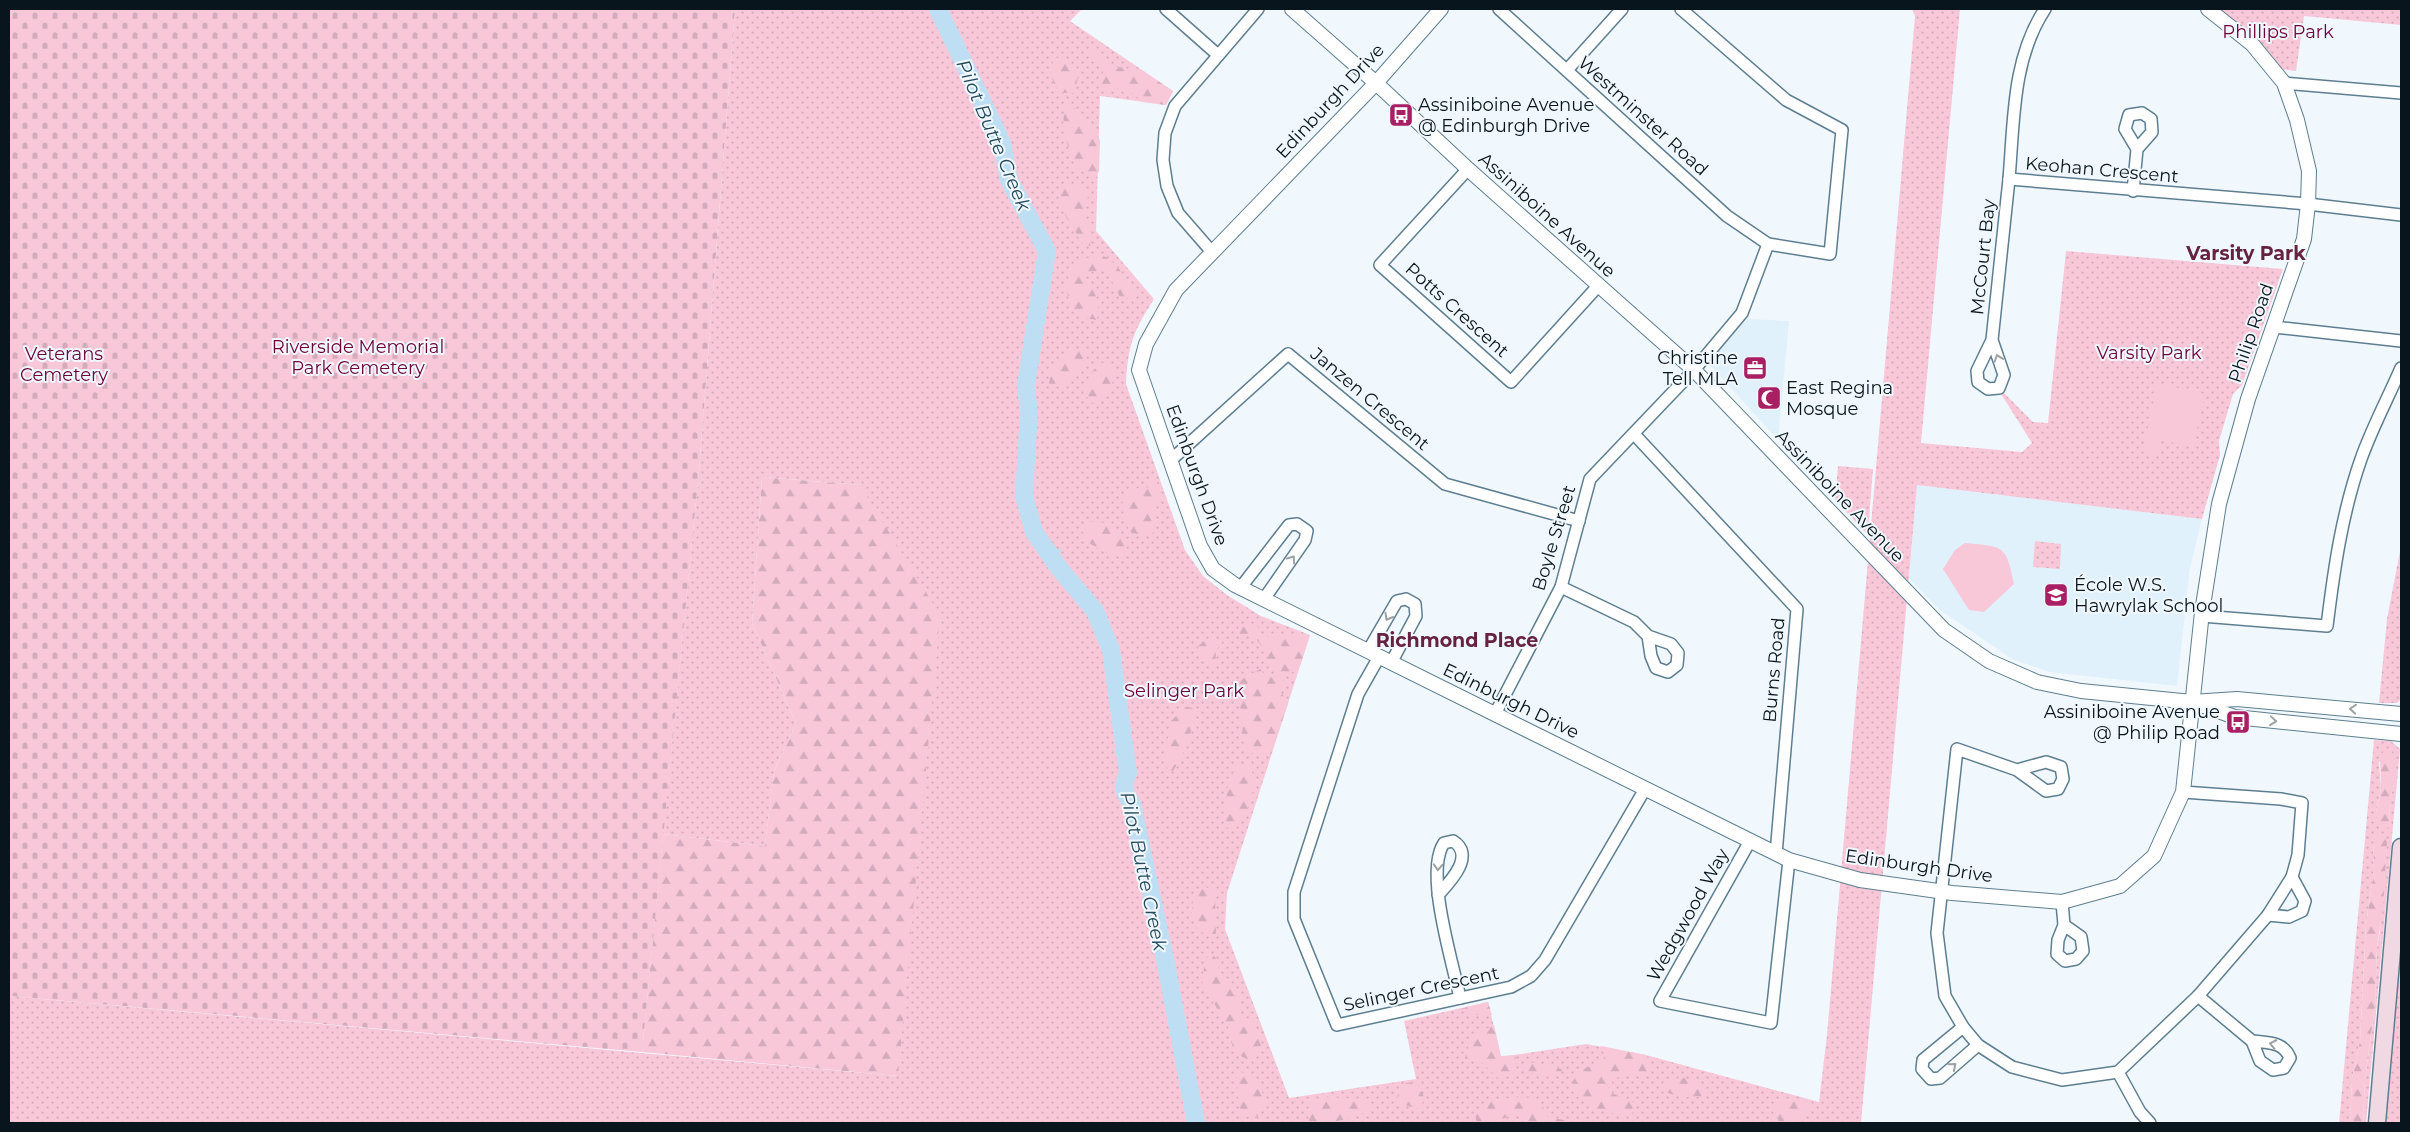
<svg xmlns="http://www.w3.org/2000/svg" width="2410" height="1132" font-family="Montserrat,sans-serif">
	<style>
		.built { fill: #e0f1fb }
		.green { fill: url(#green-dots); fill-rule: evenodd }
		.forest { fill: url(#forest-firs) }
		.cemetery { fill: url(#cemetery-stones) }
		.pitch { fill: #f8c8d9 }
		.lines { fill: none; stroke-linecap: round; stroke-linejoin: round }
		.stream { stroke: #bedff3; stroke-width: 3 }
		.river { stroke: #bedff3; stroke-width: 18 }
		.minor-casing { stroke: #5d7e91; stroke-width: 14 }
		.tertiary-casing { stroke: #5d7e91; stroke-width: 16 }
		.secondary-casing { stroke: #5d7e91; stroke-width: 19 }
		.minor { stroke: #fff; stroke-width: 11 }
		.tertiary { stroke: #fff; stroke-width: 14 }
		.secondary { stroke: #f0d9e2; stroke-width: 16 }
		.oneway { stroke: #9ca1a5 }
		.labels { text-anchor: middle; stroke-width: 4; stroke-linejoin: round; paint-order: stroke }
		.park-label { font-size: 18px; fill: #6d013c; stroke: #f1f8fd }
		.street-label { font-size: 18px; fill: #08151d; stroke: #f1f8fd }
		.poi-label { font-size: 18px; fill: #08151d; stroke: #f1f8fd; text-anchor: start }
		.water-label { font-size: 19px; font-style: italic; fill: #21485d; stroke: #f1f8fd }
		.neighbourhood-label { font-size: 19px; font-weight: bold; fill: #652340; stroke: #f1f8fd }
	</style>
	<defs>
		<pattern id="green-dots" width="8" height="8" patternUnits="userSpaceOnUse" patternTransform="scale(1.25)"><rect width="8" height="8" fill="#f8c8d9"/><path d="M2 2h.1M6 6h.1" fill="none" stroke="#d3abba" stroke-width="1.8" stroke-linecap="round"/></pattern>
		<pattern id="forest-firs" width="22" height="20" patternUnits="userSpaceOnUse" patternTransform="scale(1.25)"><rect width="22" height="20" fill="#f8c8d9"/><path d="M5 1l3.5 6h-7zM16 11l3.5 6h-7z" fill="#d3abba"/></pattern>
		<pattern id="cemetery-stones" width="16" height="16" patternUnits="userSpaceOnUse" patternTransform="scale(1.25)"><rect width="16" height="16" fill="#f8c8d9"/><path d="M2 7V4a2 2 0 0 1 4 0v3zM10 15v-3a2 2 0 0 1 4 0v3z" fill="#d3abba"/></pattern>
	</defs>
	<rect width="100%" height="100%" fill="#f1f8fd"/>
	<g class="built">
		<path d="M1747,319L1789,321L1778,440L1710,365L1712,357Z"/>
		<path d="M1917,485L2202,519L2190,568L2177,686L2049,672L2012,659L1940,610L1909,579Z"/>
	</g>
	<g class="green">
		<path d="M735,9H1082L1070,21L1173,91L1166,105L1100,96L1096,231L1154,299C1133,332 1128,345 1126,384L1185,550L1203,576L1227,595L1261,616L1310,635L1227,893L1225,929L1289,1098L1416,1079L1404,1021L1488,1002L1501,1057L1586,1044L1646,1055L1819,1102L1827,1035L1915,16L1912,9H1960L1921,443L2022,452L2032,443L2001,394L2003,392L2033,422L2048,423L2066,251L2283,269L2242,385L2233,394L2219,441L2220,455L2202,519L1917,485L1861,1123H9V996L898,1076L860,485L762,477L752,623L796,724L774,771L765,846L663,834L699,471Z"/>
		<path d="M2218,9H2401V25L2304,16L2296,71L2279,69Z"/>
		<path d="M1838,466L1873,469L1868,531L1865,532L1835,500Z"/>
		<path d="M2035,541L2061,544L2060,569L2033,567Z"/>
		<path d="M2401,546V699L2397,703H2379L2387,619Z"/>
		<path d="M2374,740L2391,741L2400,749L2366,1123H2363L2365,1079L2375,1006L2377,948L2380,932L2385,860L2373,843L2374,870L2366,924L2360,1041L2352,1079L2350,1123H2339ZM2394,755V784L2390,800L2389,827L2376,812L2381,789L2379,762Z"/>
		<path d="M2401,961V1123H2381L2392,999Z"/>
	</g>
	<g class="forest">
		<path d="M1090,49L1112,66L1143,71L1173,91L1166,105L1142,102L1134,94L1117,88L1111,91L1100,89L1103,72L1088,52Z"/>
		<path d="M1060,57L1074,68L1078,78L1074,93H1061C1051,82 1049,73 1054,59Z"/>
		<path d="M1068,103L1073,105L1100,140L1099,172L1091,177L1075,167C1069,148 1057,121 1068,103Z"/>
		<path d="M1069,184H1076L1088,196L1085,212L1086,222L1091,231L1090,246H1084L1058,203L1061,191Z"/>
		<path d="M1102,255C1116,263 1123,272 1129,286L1136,289L1135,297L1121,299L1109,276L1101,270L1087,273L1082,280C1097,291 1100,302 1097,320L1079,317C1064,293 1061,284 1078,260Z"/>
		<path d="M1072,348L1083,350L1087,358L1081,372L1063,388L1049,384L1051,370Z"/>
		<path d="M1105,362L1115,372L1112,384L1103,399L1092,403L1083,392C1086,380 1093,366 1105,362Z"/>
		<path d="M1150,471L1159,483L1160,497L1154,509L1156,521L1153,533L1143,536L1130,532C1125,520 1114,495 1134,489C1139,487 1145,488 1150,487Z"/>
		<path d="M762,477L860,485L940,615L898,1076L642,1052L663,834L765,846L774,771L796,724L752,623Z"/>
		<path d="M1087,521L1107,523L1124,541L1127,548L1121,556L1104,552L1084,540L1082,534Z"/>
		<path d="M1247,623L1258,627L1262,637L1310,635L1299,669L1287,675L1281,692L1288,704L1271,754L1251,753L1244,745L1240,705L1229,696L1239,681L1260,669L1266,676L1274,678C1275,667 1272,665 1267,656C1259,642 1257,635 1240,634L1238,627Z"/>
		<path d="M1209,638L1223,641L1216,650L1215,668C1205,663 1199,657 1198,646Z"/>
		<path d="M1185,707L1195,708C1194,729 1185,753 1173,771L1168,770L1165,758L1170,722Z"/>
		<path d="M2388,750L2394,754V785L2390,800L2389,827L2384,830L2378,826L2376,812L2381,789L2380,754Z"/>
		<path d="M1247,764L1256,779L1249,806L1235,830L1226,827L1227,789L1236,766Z"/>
		<path d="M2381,832L2387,841L2383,907L2377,948L2375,1006L2365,1079L2363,1123H2350L2352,1079L2360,1041L2366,924L2374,870L2373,843L2377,833Z"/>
		<path d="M1211,887L1215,895L1216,935L1209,936C1206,934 1200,932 1198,929C1189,919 1191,900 1198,890Z"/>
		<path d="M1214,956L1220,963L1217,971C1236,984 1242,990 1239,1013L1242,1017L1253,1020L1261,1042L1260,1052L1250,1061L1234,1052L1227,1023L1202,985L1205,958Z"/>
		<path d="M1488,1002L1492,1015H1473L1460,1009Z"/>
		<path d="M1494,1025L1501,1056L1515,1055L1518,1063L1513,1074L1500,1080L1480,1061L1465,1060C1467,1042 1478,1033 1494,1025Z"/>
		<path d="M1601,1046L1646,1055L1651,1063L1649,1071C1632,1082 1622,1065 1608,1088L1614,1094L1637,1104L1635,1112C1611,1118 1593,1108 1574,1094L1573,1081L1579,1071L1600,1062L1605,1057Z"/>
		<path d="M1528,1062L1556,1066L1562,1070L1559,1075C1545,1078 1536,1078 1525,1068Z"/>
		<path d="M1237,1071L1255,1076L1261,1086L1265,1105L1256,1118L1242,1116L1238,1103Z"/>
		<path d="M1684,1078L1700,1083L1709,1091L1705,1097H1681L1665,1092L1663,1083L1668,1079Z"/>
		<path d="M1414,1082C1424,1093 1427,1097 1419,1109L1401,1104L1397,1099L1399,1089L1406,1083Z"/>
		<path d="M1321,1097L1369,1099V1110C1352,1119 1329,1124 1310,1123L1307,1112L1311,1102Z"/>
		<path d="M1513,1097L1531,1098L1543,1105L1544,1116L1569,1121V1123H1526L1525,1116C1506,1113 1495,1125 1477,1123L1475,1116L1486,1103Z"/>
		<path d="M1782,1099H1799L1812,1103L1811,1110L1796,1123L1779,1121L1771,1109Z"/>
	</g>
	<path class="cemetery" d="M9,9H735L699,471L642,1052L9,996Z"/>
	<g class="pitch">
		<path d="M2157,383L2205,394L2193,447L2161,440L2157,455L2143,451Z"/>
		<path d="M1965,543C2004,547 2006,544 2014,584L1984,612L1969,610L1943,569L1955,550Z"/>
	</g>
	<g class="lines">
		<path class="stream" d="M1056,561V553L1060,550"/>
		<path class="river" d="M938,9L1002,143L1009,180L1047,251L1026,385L1029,414L1024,496L1034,532L1059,568L1095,611L1111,650L1128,773C1122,786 1123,792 1132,804L1165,959L1196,1123"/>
		<defs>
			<g id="minor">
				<path d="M1166,9L1218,55"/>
				<path d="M1499,9L1727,216L1768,244L1830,254L1842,130L1786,100L1681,9"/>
				<path d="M2045,9C2012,59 2014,121 2009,179L2308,204L2401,215"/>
				<path d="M1567,70L1622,9"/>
				<path d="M2284,83L2401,93"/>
				<path d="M1468,169L1380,265L1511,382L1598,286"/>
				<path d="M2133,191L2137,149L2125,129L2129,115L2142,113L2151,119L2152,132L2137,149"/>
				<path d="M1212,252L1178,213L1167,186L1163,160L1165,133L1175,106L1258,9"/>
				<path d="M2274,327L2401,341"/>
				<path d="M1992,340L2004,375L1999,388L1988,389L1978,382L1977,371L1992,340L2009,179"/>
				<path d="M1634,434L1797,609L1776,854"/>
				<path d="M1171,460L1288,354L1445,484L1579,521"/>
				<path d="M1241,587L1289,525L1297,524L1307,531L1305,540L1264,599"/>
				<path d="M1561,587L1634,622L1648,636L1671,644L1678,653L1677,665L1668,672L1656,668L1651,656L1648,636"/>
				<path d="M2202,616L2327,626C2334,569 2342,513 2361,459C2372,428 2388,398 2401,368"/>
				<path d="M1368,651L1397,601L1406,599L1415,604L1416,616L1391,663"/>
				<path d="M1379,657L1358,694L1294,892V919L1337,1025L1511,987L1531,976L1545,960L1645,789"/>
				<path d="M1495,714L1561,587L1590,479L1694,370L1742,313L1768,244"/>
				<path d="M2017,770L2046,762L2061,767L2063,779L2058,789L2046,791L2017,770L1957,749L1937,933L1945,996L1963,1027L1978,1045L2012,1067L2062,1080L2118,1072L2198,996L2268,915L2292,877L2298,855L2302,803L2281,799L2183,792"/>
				<path d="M1750,841L1660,1001L1771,1023L1789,860"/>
				<path d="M1438,895C1450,882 1476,855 1453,841L1444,843C1424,872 1453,963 1460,998"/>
				<path d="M2062,902L2064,925L2058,940L2057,954L2065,961L2076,959L2083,951L2081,937L2064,925"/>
				<path d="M2268,915L2289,917L2302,911L2305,901L2292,877"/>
				<path d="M2198,996L2252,1041L2260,1061L2273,1070L2284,1068L2290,1058C2283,1041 2268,1043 2252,1041"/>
				<path d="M1963,1027L1923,1060L1922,1069L1931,1079L1940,1078L1978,1045"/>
				<path d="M2118,1072L2140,1112L2150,1123"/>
			</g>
			<g id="tertiary">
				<path d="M1292,9L1376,83L1468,169L1694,370L1944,630L1989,661L2037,682L2081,691L2192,702L2237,699L2401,714"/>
				<path d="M1441,9L1376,83L1176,290L1146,344L1139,370L1200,546L1213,569L1235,585L1789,860L1860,880L1952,893L2062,902L2120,886L2154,856L2183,792L2202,612L2219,504L2248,399L2304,239L2308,204L2309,171L2297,120L2284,83L2252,44L2208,9"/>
				<path d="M2198,704L2235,717L2401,734"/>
			</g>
			<path id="secondary" d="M2377,1123L2401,847"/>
		</defs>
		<use href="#minor" class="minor-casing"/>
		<use href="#tertiary" class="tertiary-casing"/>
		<use href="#secondary" class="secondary-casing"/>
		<use href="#minor" class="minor"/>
		<use href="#tertiary" class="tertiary"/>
		<use href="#secondary" class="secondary"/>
	</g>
	<defs><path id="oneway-chevron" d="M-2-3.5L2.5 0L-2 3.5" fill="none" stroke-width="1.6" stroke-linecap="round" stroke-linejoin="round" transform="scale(1.25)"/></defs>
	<g class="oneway">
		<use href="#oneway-chevron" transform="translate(1998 358) rotate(-109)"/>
		<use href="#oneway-chevron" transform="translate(1292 559) rotate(-55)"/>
		<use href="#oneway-chevron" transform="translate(1388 617) rotate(120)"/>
		<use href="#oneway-chevron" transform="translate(2353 709) rotate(-175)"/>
		<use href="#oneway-chevron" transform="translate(2273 721) rotate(6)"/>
		<use href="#oneway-chevron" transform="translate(1438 867) rotate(93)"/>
		<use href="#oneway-chevron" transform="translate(2273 1044) rotate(-168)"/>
		<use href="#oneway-chevron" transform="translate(1953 1066) rotate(-40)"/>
	</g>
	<defs>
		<symbol id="bus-square" viewBox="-11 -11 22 22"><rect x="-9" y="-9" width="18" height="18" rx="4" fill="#a91f64" stroke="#f1f8fd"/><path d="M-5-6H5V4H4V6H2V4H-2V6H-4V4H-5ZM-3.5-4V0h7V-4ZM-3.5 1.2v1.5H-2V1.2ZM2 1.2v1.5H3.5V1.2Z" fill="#fff"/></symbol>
		<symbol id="office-square" viewBox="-11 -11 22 22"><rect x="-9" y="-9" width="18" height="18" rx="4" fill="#a91f64" stroke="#f1f8fd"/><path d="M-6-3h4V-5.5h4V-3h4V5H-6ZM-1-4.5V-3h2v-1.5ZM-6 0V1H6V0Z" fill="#fff"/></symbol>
		<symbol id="mosque-square" viewBox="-11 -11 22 22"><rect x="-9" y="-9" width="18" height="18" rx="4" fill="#a91f64" stroke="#f1f8fd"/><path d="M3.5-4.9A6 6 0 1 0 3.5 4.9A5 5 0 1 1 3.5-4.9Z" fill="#fff"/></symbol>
		<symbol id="school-square" viewBox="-11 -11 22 22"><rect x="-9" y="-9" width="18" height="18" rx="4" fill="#a91f64" stroke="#f1f8fd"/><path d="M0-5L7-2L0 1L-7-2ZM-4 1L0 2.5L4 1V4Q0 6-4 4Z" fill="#fff"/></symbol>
	</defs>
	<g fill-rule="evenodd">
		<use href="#bus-square" x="1387" y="101" width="28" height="28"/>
		<use href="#office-square" x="1741" y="354" width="28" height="28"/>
		<use href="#mosque-square" x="1755" y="384" width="28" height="28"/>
		<use href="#school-square" x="2042" y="581" width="28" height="28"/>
		<use href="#bus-square" x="2224" y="708" width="28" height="28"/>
	</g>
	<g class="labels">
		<g class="park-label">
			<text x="2278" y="38">Phillips Park</text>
			<text x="358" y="353">Riverside Memorial<tspan x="358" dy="21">Park Cemetery</tspan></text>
			<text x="2149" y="359">Varsity Park</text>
			<text x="64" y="360">Veterans<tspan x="64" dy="21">Cemetery</tspan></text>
			<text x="1184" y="697">Selinger Park</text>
		</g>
		<g class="street-label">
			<text transform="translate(1330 101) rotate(-47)" y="6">Edinburgh Drive</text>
			<text transform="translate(1643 116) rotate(42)" y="6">Westminster Road</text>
			<text transform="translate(2102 170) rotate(5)" y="6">Keohan Crescent</text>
			<text transform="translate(1547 215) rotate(42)" y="6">Assiniboine Avenue</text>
			<text transform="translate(1983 257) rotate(-84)" y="6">McCourt Bay</text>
			<text transform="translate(1457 310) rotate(42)" y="6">Potts Crescent</text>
			<text transform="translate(2251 333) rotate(-71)" y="6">Philip Road</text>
			<text transform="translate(1370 399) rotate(40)" y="6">Janzen Crescent</text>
			<text transform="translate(1197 475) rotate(70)" y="6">Edinburgh Drive</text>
			<text transform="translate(1840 496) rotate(46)" y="6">Assiniboine Avenue</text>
			<text transform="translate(1554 538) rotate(-73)" y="6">Boyle Street</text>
			<text transform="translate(1774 670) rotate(-85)" y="6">Burns Road</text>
			<text transform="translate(1511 701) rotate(26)" y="6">Edinburgh Drive</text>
			<text transform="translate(1919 866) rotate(8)" y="6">Edinburgh Drive</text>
			<text transform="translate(1688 915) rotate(-61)" y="6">Wedgwood Way</text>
			<text transform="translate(1421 989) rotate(-12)" y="6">Selinger Crescent</text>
		</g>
		<g class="poi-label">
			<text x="1418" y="111">Assiniboine Avenue<tspan x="1418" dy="21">@ Edinburgh Drive</tspan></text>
			<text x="1738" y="364" text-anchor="end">Christine<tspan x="1738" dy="21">Tell MLA</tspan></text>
			<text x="1786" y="394">East Regina<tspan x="1786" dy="21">Mosque</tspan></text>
			<text x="2074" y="591">École W.S.<tspan x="2074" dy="21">Hawrylak School</tspan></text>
			<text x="2220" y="718" text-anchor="end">Assiniboine Avenue<tspan x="2220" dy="21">@ Philip Road</tspan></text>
		</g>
		<g class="water-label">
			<text transform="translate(994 135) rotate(67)" y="7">Pilot Butte Creek</text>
			<text transform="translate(1144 871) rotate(78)" y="7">Pilot Butte Creek</text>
		</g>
		<g class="neighbourhood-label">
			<text x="2246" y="260">Varsity Park</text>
			<text x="1457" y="647">Richmond Place</text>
		</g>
	</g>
	<rect width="2410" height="1132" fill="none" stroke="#08151d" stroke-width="20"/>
</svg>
